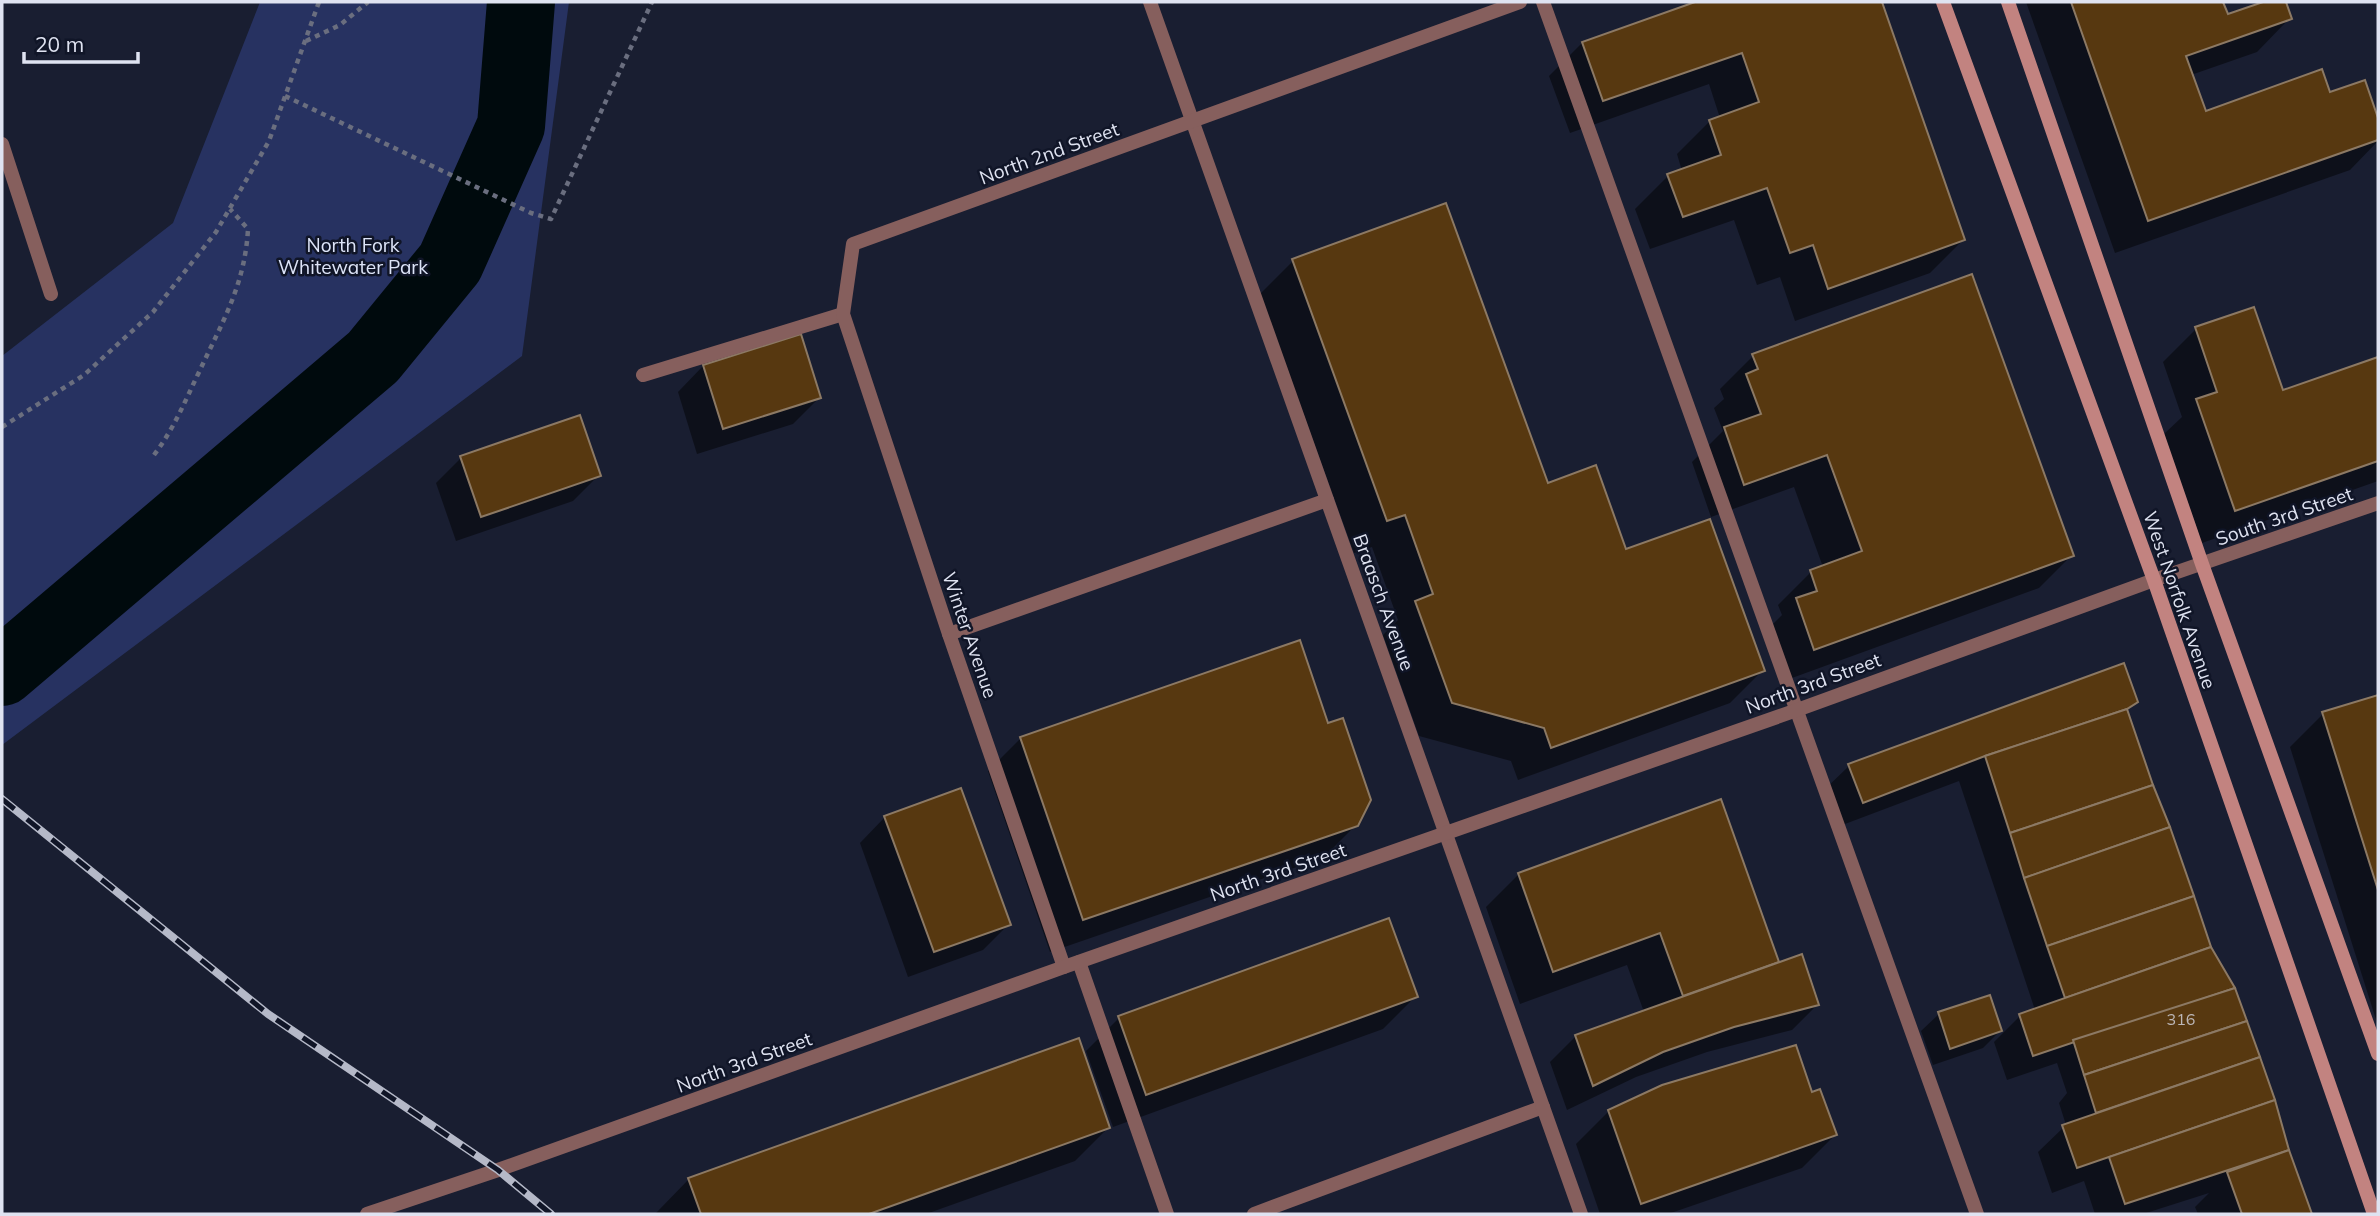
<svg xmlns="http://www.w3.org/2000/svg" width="2380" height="1216" font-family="Mulish,sans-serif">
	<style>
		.green { fill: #273261 }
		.shadow { fill: #0007 }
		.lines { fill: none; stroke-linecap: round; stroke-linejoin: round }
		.river { stroke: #000a0d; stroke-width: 68 }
		.building { fill: #573810; stroke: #8c7964; stroke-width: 2 }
		.path { stroke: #6a6e7f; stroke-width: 4.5; stroke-dasharray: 5 5; stroke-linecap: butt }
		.lane { stroke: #865f5d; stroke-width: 14 }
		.street { stroke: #865f5d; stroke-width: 14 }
		.secondary { stroke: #c28380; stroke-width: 14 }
		.rail-casing { stroke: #b5b9c8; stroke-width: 8 }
		.rail { stroke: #101527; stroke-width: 5; stroke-dasharray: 16; stroke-linecap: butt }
		.labels { text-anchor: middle; stroke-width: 5; stroke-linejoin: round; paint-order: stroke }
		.number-label { font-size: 16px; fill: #bdb8b9 }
		.street-label { font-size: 19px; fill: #dfe3f1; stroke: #101527 }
		.park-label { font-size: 19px; fill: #dde4f8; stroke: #101527 }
	</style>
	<rect width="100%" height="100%" fill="#191e31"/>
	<path class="green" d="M260,2H569L522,356L2,745V356L173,223Z"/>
	<g class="shadow">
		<path d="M1701,2H1880L1963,240L1930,273L1795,321L1780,277L1757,285L1734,220L1650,249L1635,209L1668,176L1682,171L1677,154L1710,121L1720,118L1709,84L1570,133L1549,76L1582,43Z"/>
		<path d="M2026,2H2221L2226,16L2268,2H2284L2290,18L2257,52L2191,75L2204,113L2329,94L2363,82L2378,123V141L2350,170L2115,253Z"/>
		<path d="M1293,261L1547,485L1763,670L1730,703L1518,780L1511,761L1419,736L1383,635L1398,620L1372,547L1354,553L1260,294Z"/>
		<path d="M2196,329L2282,392L2378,359V481L2202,543L2164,434L2182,417L2163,362Z"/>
		<path d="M1753,356L2072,555L2039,588L1781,682L1764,633L1782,615L1778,605L1811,572L1823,567L1794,487L1711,517L1692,462L1723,431L1714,408L1724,399L1720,389Z"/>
		<path d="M703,366L819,398L793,424L697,454L678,392Z"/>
		<path d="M461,458L599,475L573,501L456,541L436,483Z"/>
		<path d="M2378,697V1026L2290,747L2323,714Z"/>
		<path d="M2136,701L2126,712L2210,948L2233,988L2310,1214H2198L2195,1207L2209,1193L2143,1214H2095L2084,1181L2052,1193L2038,1152L2066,1125L2059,1103L2067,1093L2057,1063L2007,1080L1994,1042L2020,1016L2035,1010L1959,781L1837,827L1823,791L1849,766Z"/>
		<path d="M1021,738L1357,824L1323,858L1050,952L988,771Z"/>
		<path d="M1720,802L1778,964L1817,1005L1792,1030L1707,1052L1636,1077L1567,1110L1550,1062L1576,1036L1644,1012L1627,965L1520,1004L1486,907L1519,874Z"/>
		<path d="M885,817L1009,924L983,950L908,977L860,843Z"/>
		<path d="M1416,996L1383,1029L1113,1127L1086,1051L1119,1018Z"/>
		<path d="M1939,1014L2000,1031L1983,1048L1933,1065L1921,1031Z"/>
		<path d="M1811,1094L1835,1135L1802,1168L1668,1214H1600L1576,1144L1609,1111Z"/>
		<path d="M1108,1128L1075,1161L926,1214L656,1213L689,1179Z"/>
	</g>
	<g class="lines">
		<path class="river" d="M2,672L373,357L450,263L511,126L521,2"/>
	</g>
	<g class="building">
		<path d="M1695,2H1882L1965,240L1828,289L1813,245L1790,253L1767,188L1683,217L1667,174L1721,155L1709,120L1759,102L1742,53L1603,101L1582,42Z"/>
		<path d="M2071,2H2223L2228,14L2263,2H2286L2292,19L2186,56L2206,111L2322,69L2330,92L2365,80L2378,118V140L2148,221Z"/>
		<path d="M1446,203L1548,483L1596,465L1626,549L1710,519L1765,671L1551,748L1544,728L1452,703L1415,601L1433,594L1405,515L1387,521L1292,259Z"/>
		<path d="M1972,274L2074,556L1814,650L1796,598L1817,591L1810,570L1862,551L1827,455L1744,485L1724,427L1761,414L1746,374L1758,369L1752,354Z"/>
		<path d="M2254,307L2283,390L2378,357V461L2235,511L2196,399L2217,392L2195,327Z"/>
		<path d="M801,334L821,398L723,429L703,365Z"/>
		<path d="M580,415L601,476L481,517L460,456Z"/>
		<path d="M1300,640L1328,723L1343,718L1371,800L1358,826L1083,920L1020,737Z"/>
		<path d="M2124,663L2138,702L2127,709L1985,756L1863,803L1848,764Z"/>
		<path d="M2378,695V890L2322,712Z"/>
		<path d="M2127,709L2153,785L2010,833L1985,756Z"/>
		<path d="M2153,785L2170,827L2024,878L2010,833Z"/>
		<path d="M961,788L1011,925L934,952L884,816Z"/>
		<path d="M1721,799L1779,962L1683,996L1660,933L1553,972L1518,873Z"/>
		<path d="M2170,827L2194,896L2047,946L2024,878Z"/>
		<path d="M2194,896L2211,947L2065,998L2047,946Z"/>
		<path d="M1389,918L1418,997L1146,1095L1118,1016Z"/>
		<path d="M2211,947L2235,988L2033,1056L2019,1014Z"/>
		<path d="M1802,954L1819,1005L1734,1027L1663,1052L1593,1086L1575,1035Z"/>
		<path d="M2235,988L2247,1021L2084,1075L2073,1040Z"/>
		<path d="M1990,995L2002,1031L1950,1049L1938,1012Z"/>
		<path d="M2247,1021L2260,1057L2096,1113L2084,1075Z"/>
		<path d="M1079,1038L1110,1128L869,1214H701L688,1178Z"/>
		<path d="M1796,1045L1812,1092L1820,1089L1837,1135L1641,1204L1608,1110L1662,1085Z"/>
		<path d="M2260,1057L2275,1100L2077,1168L2062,1125Z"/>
		<path d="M2275,1100L2289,1150L2125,1204L2109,1157Z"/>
		<path d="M2289,1150L2312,1214H2242L2227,1172Z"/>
	</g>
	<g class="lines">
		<g class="path">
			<path d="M306,41L340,25L368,2"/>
			<path d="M285,96L531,213L551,219L652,2"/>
			<path d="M2,427L84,375L153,312L216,232L269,141L319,2"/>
			<path d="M154,455C175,427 185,401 200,370C223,321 245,284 248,229L230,209"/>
		</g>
		<g class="lane">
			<path d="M1543,2L1977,1214"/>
			<path d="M2,144L51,294"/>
			<path d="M643,375L843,314"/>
			<path d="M949,634L1327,500"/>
			<path d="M1079,962L1167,1214"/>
			<path d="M1254,1214L1543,1107"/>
		</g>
		<g class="street">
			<path d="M1150,2L1581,1214"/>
			<path d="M1064,967L949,634L843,314L853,244L1520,2"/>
			<path d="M367,1214L498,1170L1064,967L1797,710L2154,580L2378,503"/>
		</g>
		<g class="secondary">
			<path d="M1943,2L2154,580L2374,1214"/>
			<path d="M2008,2L2202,564L2378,1054"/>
		</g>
		<defs>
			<path id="rail" d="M2,799L268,1014L498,1170L551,1214"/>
		</defs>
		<use href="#rail" class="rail-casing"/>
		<use href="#rail" class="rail"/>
	</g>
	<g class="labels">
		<g class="number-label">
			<text x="2181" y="1025">316</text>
		</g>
		<g class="street-label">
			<text transform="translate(1049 153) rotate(-20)" y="7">North 2nd Street</text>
			<text transform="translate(2284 516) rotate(-19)" y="7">South 3rd Street</text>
			<text transform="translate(2180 600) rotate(71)" y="7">West Norfolk Avenue</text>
			<text transform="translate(1384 602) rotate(70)" y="7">Braasch Avenue</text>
			<text transform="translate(970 635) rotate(71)" y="7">Winter Avenue</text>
			<text transform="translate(1813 683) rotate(-20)" y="7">North 3rd Street</text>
			<text transform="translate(1278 872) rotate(-19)" y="7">North 3rd Street</text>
			<text transform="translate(744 1062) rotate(-20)" y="7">North 3rd Street</text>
		</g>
		<g class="park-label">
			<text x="353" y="252">North Fork<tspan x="353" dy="22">Whitewater Park</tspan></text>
		</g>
	</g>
	<rect width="2380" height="1216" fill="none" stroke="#dfe3f1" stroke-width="7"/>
	<path d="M24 52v10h114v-10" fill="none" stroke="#dfe3f1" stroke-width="3.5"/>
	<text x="35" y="52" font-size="21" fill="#dfe3f1" stroke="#101527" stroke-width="5" paint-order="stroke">20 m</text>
</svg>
